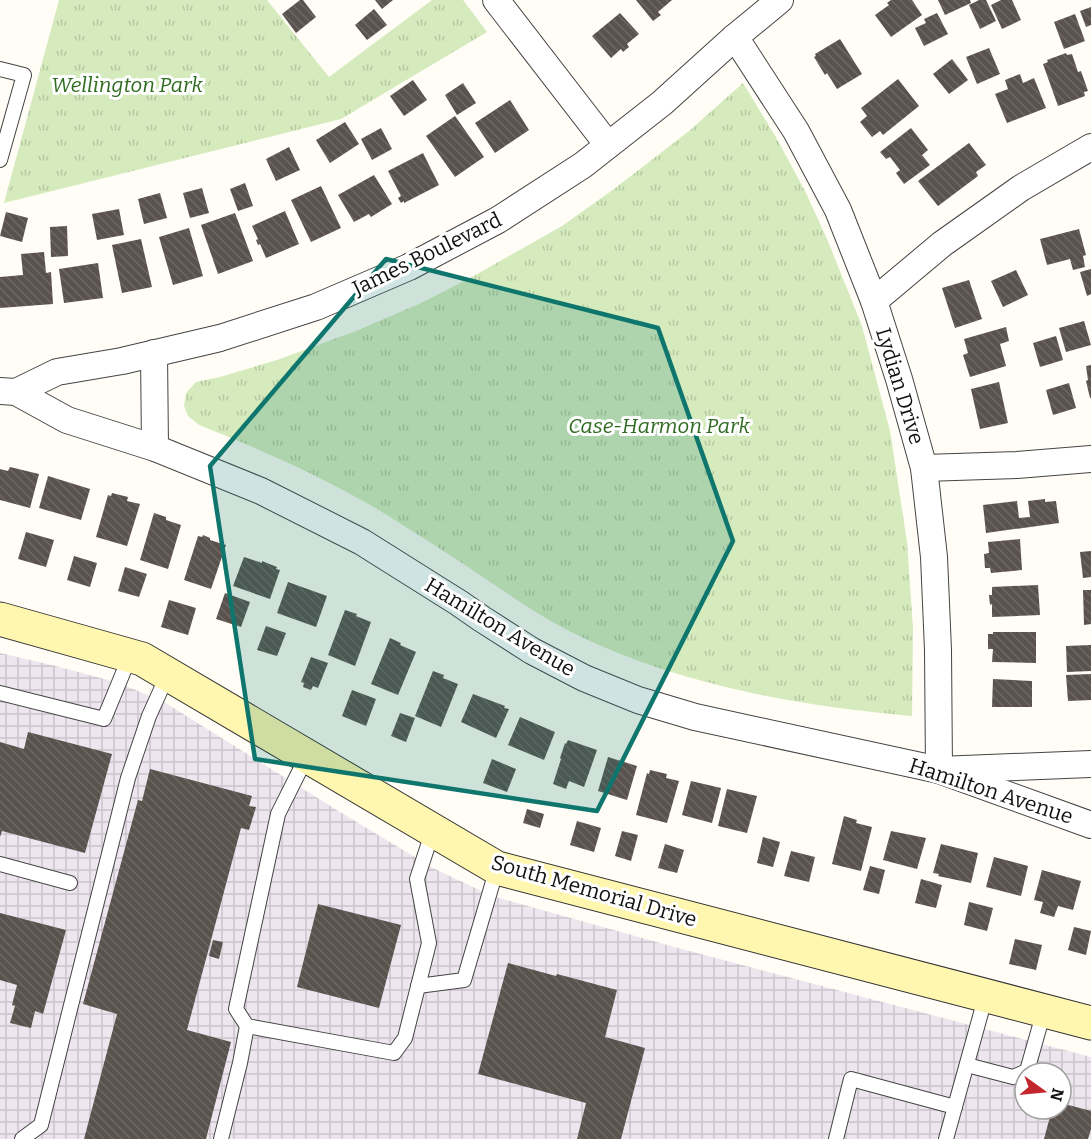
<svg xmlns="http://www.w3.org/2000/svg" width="1091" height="1139" font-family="Bitter,serif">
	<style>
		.industrial { fill: url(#industrial-grid); fill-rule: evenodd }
		.park { fill: url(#park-tufts) }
		.building { fill: url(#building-back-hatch) }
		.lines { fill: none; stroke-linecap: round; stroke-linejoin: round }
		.service-casing { stroke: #444; stroke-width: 16 }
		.minor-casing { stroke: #444; stroke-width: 28 }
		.secondary-casing { stroke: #333; stroke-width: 35 }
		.service { stroke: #fff; stroke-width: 14 }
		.minor { stroke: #fff; stroke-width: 26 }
		.secondary { stroke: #fff6b0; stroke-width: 33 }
		.marked { fill: #0f766e; fill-opacity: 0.2; stroke: #0f766e; stroke-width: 4.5; stroke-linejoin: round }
		.labels { text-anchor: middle; stroke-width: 6; stroke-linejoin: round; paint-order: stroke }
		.park-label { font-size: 21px; font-style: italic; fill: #2f6b1f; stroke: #fff }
		.street-label { font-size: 21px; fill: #111; stroke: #fff }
	</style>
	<defs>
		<pattern id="industrial-grid" width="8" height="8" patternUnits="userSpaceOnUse" patternTransform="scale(1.5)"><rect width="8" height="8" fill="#eee6ef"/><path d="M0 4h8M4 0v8" fill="none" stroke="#cbc4cc"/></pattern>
		<pattern id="park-tufts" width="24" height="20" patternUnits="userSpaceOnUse" patternTransform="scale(1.5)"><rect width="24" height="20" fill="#d5ebbd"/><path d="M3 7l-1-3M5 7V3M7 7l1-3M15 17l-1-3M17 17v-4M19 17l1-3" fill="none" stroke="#b6c8a1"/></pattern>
		<pattern id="building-back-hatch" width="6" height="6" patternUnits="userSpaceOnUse" patternTransform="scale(1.5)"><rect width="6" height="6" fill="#5a524d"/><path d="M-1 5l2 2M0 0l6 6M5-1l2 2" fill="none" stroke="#6d6662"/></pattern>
	</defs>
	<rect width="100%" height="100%" fill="#fffdf5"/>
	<path class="industrial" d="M0,653L56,666L119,683L164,702L340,812L433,868L492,896L678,948L1091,1057V1139H0ZM1025,1073H1061V1109H1025Z"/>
	<g class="park">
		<path d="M59,0H267L329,77L432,0H463L487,32L341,119L4,203Z"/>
		<path d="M743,83L777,139L806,193L827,239L862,326L890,431L907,542L913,628L912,716C796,706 676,684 571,632C536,614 504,591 471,569C444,551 415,533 387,515C328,479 264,451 199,425L188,416L184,406L186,393L196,382L220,377L277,360L356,331L421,303L472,277L562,226L614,189L689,131Z"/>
	</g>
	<g class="building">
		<path d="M300,0H303L316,17L296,33L282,14Z"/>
		<path d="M375,0H393L382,9Z"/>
		<path d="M636,0H672L658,12L661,15L653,21Z"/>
		<path d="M891,0H912L922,15L891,37L875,15L889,5L887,3Z"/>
		<path d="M938,0H970L971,3L945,15Z"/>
		<path d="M979,0H986L996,21L980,29L969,5Z"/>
		<path d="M1001,0H1012L1021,20L1002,29L991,5Z"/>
		<path d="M1091,7V25L1086,27L1080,11Z"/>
		<path d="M374,9L387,25L367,40L355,25Z"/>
		<path d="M620,13L639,34L627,44L629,47L623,52L621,49L611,58L592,36Z"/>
		<path d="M937,13L948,34L924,46L915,28L926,23L924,19Z"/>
		<path d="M1075,14L1085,41L1064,49L1054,22Z"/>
		<path d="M840,39L862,74L837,89L827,73L825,75L814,57L816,56L815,54Z"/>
		<path d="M989,48L1000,74L977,84L966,57Z"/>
		<path d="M1066,53L1067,55L1072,54L1078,72L1081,71L1088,91L1084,92L1085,96L1058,106L1043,64L1048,62L1047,60Z"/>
		<path d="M952,59L968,80L949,94L933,74Z"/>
		<path d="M1020,74L1023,83L1034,78L1046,108L1007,123L995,94L1008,89L1005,80Z"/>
		<path d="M898,79L919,106L883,135L880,131L872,137L860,122L867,116L861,108Z"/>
		<path d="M413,80L427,100L404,116L390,96Z"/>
		<path d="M463,83L476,103L457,115L445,95Z"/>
		<path d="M510,100L529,130L495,153L475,123Z"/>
		<path d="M455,116L484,157L455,177L426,136Z"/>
		<path d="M345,122L359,144L330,163L316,140Z"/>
		<path d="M381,128L392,149L372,160L361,139Z"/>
		<path d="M911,128L928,150L922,155L930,165L904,184L896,173L900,170L890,157L886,159L880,152Z"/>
		<path d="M969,143L986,165L976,172L978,176L938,206L918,181Z"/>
		<path d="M289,147L300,170L276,181L266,159Z"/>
		<path d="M423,153L439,185L404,203V201L401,203L398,198L401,196L388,171Z"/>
		<path d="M374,175L392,204L371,217L369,214L354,222L338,195Z"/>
		<path d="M245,183L253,206L238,211L230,189Z"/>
		<path d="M321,186L341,228L311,242L291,200Z"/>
		<path d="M202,188L209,213L190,218L183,193Z"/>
		<path d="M160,193L167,218L144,224L138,199Z"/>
		<path d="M119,209L124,235L97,240L92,214Z"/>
		<path d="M285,211L299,244L266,258L260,244L258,245L256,240L258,239L252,226Z"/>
		<path d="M6,212L28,218L22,242L0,236Z"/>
		<path d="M235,213L253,261L218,274L201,225Z"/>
		<path d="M67,226L68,256L51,257L50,227Z"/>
		<path d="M189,228L203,276L173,285L159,237Z"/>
		<path d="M1079,229L1086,255L1083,256L1085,267L1073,270L1070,259L1047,265L1040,239Z"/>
		<path d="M141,239L152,287L122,293L112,245Z"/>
		<path d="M44,252L46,273L51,272L53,304L0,308V277L23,275L21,254Z"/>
		<path d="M98,263L103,298L64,303L59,269Z"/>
		<path d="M1091,269V294L1087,296L1080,272Z"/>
		<path d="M1016,270L1028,295L1003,307L991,281Z"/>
		<path d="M969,280L982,319L955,328L942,288Z"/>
		<path d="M1084,321L1091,345L1066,352L1059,328Z"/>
		<path d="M1006,327L1009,341L1000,344L1006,366L970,377L963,355L968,353L964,339Z"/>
		<path d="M1056,336L1063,360L1040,367L1033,343Z"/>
		<path d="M1091,365V398H1090L1086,381L1088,380L1086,366Z"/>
		<path d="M999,382L1008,423L980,429L971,389Z"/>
		<path d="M1069,383L1076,408L1053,415L1046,390Z"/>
		<path d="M10,467L39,474L30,508L0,500V469L8,471Z"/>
		<path d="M48,476L90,489L81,520L39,508Z"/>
		<path d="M112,493L128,497L127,501L140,504L127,546L96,537L108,495L111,496Z"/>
		<path d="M1045,499V502L1056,501L1059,523L986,533L983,505L1017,501L1019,518L1030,517L1028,501Z"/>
		<path d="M154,513L166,517V520L181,525L168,569L140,560Z"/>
		<path d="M26,532L54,540L46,567L18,559Z"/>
		<path d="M203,535L210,538V540L226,545L211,589L184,580L198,536L202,537Z"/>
		<path d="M1020,539L1022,570L991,573L990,568H985L984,554L989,553L988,542Z"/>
		<path d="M1091,551V577L1083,578L1080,552Z"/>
		<path d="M74,556L97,563L90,587L67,580Z"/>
		<path d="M244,557L262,563V561L277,567L276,569L280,570L270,599L233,586Z"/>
		<path d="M125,567L147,574L139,597L118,591Z"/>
		<path d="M288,582L327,596L316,627L277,613Z"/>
		<path d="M1038,585L1040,615L992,617V604L990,605L989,595H992V587Z"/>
		<path d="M1083,590H1091V624L1084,625Z"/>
		<path d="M225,593L250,602L241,627L216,619Z"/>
		<path d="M169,600L196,608L188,635L161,627Z"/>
		<path d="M345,610L357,614L356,616L371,622L355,666L328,655Z"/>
		<path d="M266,626L286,633L277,656L257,650Z"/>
		<path d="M993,632H1036V663L992,662L993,649H988V634H993Z"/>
		<path d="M390,638L401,643L400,645L416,652L398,695L371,684Z"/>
		<path d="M1091,645V671L1067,672L1066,646Z"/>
		<path d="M311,657L328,663L318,688L313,686L311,690L303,687L304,683L301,682Z"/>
		<path d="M433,671L444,675L443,678L458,684L441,727L415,716Z"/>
		<path d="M1091,674V700L1068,701L1066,675Z"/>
		<path d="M993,679L1032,681V707H992Z"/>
		<path d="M352,690L376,699L366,726L342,716Z"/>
		<path d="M473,694L505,706L504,708L509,709L496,738L461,722Z"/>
		<path d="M400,713L415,718L406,742L391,736Z"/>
		<path d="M520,717L555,732L544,760L508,745Z"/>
		<path d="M28,732L112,754L85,853L2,831L0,837V742L24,749Z"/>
		<path d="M568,740L597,750L584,787L569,781L566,789L553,784L561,759L560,758L565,743L566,744Z"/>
		<path d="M608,757L637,766L627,800L598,791Z"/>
		<path d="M492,759L516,769L507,792L483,783Z"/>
		<path d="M150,769L252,796L249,806L256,807L249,830L241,828L187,1030L231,1042L206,1139H84L117,1014L83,1004L138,800L142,801Z"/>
		<path d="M650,770L667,774L666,778L679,781L667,823L636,815L647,773L649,774Z"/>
		<path d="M691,781L721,788L712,823L682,815Z"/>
		<path d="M727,789L757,796L747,833L718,826Z"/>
		<path d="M527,809L544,814L540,828L523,823Z"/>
		<path d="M844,816L857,820L856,823L872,827L861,871L832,864Z"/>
		<path d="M577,821L601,828L594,852L570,845Z"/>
		<path d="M622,831L638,835L631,861L615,856Z"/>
		<path d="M891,831L926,838L917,869L883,860Z"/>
		<path d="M763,837L780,842L773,867L757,863Z"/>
		<path d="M665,844L684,850L677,873L658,868Z"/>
		<path d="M941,844L978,853L971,883L938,876L939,874L933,873Z"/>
		<path d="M791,851L815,857L809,882L784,876Z"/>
		<path d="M994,857L1028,866L1021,896L986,887Z"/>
		<path d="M870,866L885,870L879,894L863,890Z"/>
		<path d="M1042,870L1081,881L1073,910L1058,906L1054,917L1040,913L1043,902L1034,900Z"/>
		<path d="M921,879L942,885L936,908L915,903Z"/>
		<path d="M969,902L993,908L987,931L964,925Z"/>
		<path d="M318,904L401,925L379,1008L297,987Z"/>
		<path d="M0,913L66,930L43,1014L35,1011L31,1028L10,1023L15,1006L12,1005L17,985L0,980Z"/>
		<path d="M1074,927L1091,931L1086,955L1068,950Z"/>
		<path d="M1015,939L1042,945L1036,970L1009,964Z"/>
		<path d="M213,940L223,942L219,959L209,956Z"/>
		<path d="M508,963L556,976L557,974L617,990L605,1037L645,1048L621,1139H577L586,1103L478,1074Z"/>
		<path d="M1061,1103L1091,1111V1129L1088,1139H1044L1052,1109H1061Z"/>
	</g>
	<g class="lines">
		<defs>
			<g id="service">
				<path d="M0,69L24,75L0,160"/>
				<path d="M0,693L104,719L130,656"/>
				<path d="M307,756L278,814L236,1009L247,1026L394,1053L405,1038L429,943L417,879L433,830"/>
				<path d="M0,864L70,883"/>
				<path d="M418,986L464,980L497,868"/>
				<path d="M967,1065L1013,1077L1027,1071L1044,1011"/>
				<path d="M22,1139L41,1125L128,778L149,716L168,674"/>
				<path d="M221,1139L240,1063L247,1026"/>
				<path d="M836,1139L851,1079L955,1107"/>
				<path d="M946,1139L986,995"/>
			</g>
			<g id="minor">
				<path d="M496,0L608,145"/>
				<path d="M735,37L796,131L838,210L874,301L899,379L924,468L934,557L938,650L939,770L1091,764"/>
				<path d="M874,301L942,244L1021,188L1091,147"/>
				<path d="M154,353L155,448"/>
				<path d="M0,391L16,392L67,420L155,448L261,491L362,542L459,603L482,619L532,651L584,678L638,700L695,717L939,770L1091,825"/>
				<path d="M16,392L57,372L122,361L220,338L316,307L409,267L498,220L583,165L662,103L735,37L780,0"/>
				<path d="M924,468L1017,465L1091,459"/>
			</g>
			<path id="secondary" d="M0,619L142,659L497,868L1091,1023"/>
		</defs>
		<use href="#service" class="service-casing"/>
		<use href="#minor" class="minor-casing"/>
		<use href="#secondary" class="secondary-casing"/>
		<use href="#service" class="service"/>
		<use href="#minor" class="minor"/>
		<use href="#secondary" class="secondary"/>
	</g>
	<path class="marked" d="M386,259L658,328L733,541L597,811L255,759L210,466Z"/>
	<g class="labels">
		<g class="park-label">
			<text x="127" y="92">Wellington Park</text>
			<text x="659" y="433">Case-Harmon Park</text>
		</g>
		<g class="street-label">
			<text transform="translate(427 254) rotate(-26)" y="7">James Boulevard</text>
			<text transform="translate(900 386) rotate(73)" y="7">Lydian Drive</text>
			<text transform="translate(500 627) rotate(31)" y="7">Hamilton Avenue</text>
			<text transform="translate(991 791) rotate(18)" y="7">Hamilton Avenue</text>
			<text transform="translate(594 891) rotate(16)" y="7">South Memorial Drive</text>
		</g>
	</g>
	<g transform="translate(1043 1091) rotate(105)"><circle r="28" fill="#ffffff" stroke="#a0a0a0" stroke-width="1.5"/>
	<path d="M0-4.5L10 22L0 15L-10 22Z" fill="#c4262e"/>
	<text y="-9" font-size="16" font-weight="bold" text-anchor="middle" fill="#111111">N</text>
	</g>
</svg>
